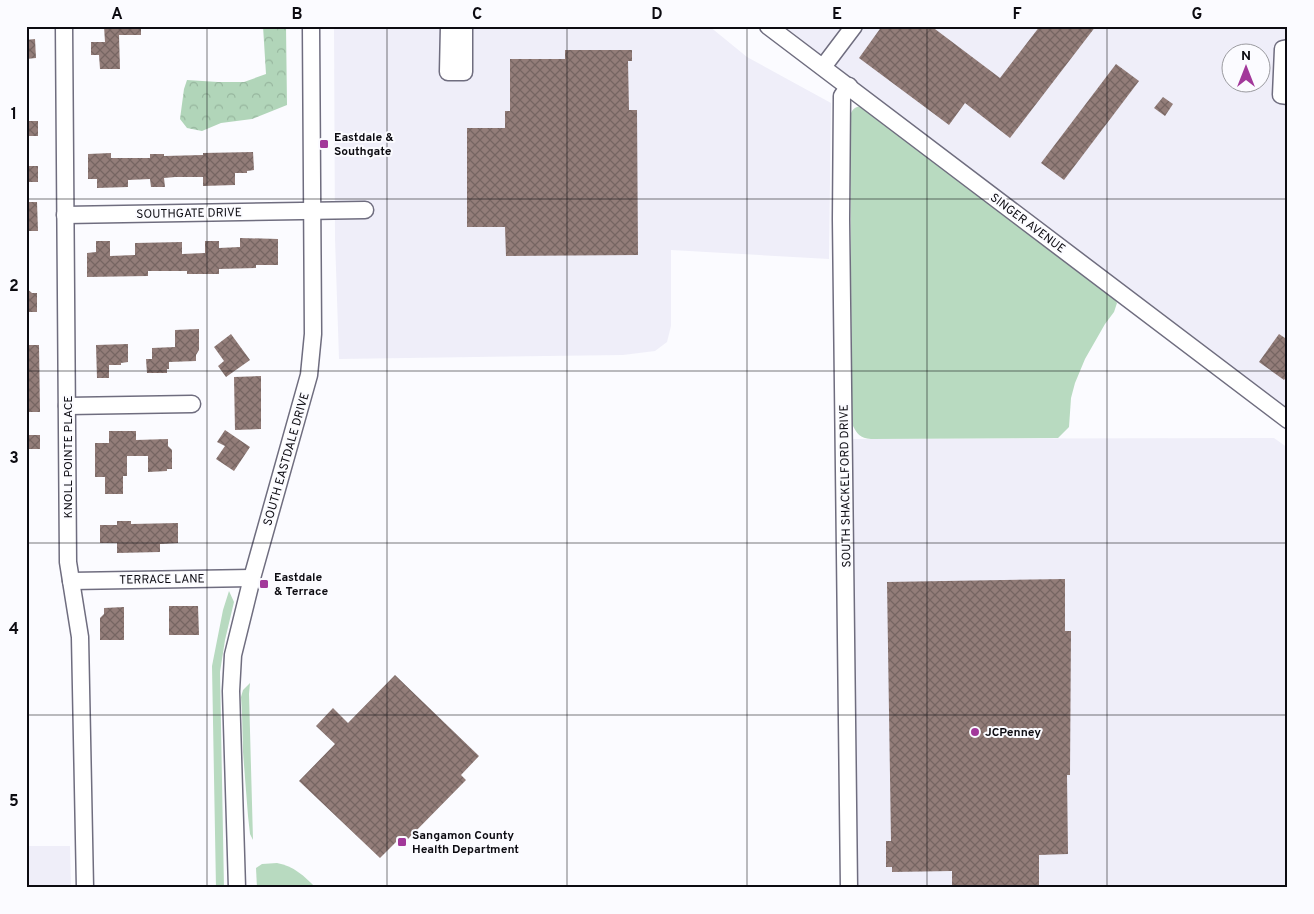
<svg xmlns="http://www.w3.org/2000/svg" width="1314" height="914" font-family="Overpass,sans-serif">
	<style>
		.built { fill: #efeef9; fill-rule: evenodd }
		.green { fill: #b8dac0 }
		.forest { fill: url(#forest-crowns) }
		.building { fill: url(#building-cross-hatch) }
		.lines { fill: none; stroke-linecap: round; stroke-linejoin: round }
		.minor-casing { stroke: #6f6d7f; stroke-width: 19 }
		.minor { stroke: #fff; stroke-width: 16 }
		.grid { fill: none; stroke: #0c0b11; stroke-width: 1; stroke-opacity: 0.55 }
		.poi-dot { fill: #a2389a; stroke: #fbfbff; stroke-width: 2 }
		.labels { text-anchor: middle; stroke-width: 4; stroke-linejoin: round; paint-order: stroke }
		.poi-label { font-size: 12px; font-weight: bold; fill: #0c0b11; stroke: #fbfbff; text-anchor: start }
		.street-label { font-size: 12px; fill: #0c0b11; stroke: #fbfbff }
		.neatline { fill: none; stroke: #0c0b11; stroke-width: 2 }
		.grid-label { font-size: 16px; text-anchor: middle; font-weight: bold; fill: #0c0b11 }
	</style>
	<defs>
		<pattern id="forest-crowns" width="20" height="18" patternUnits="userSpaceOnUse" patternTransform="scale(1.25)"><rect width="20" height="18" fill="#b1d5b9"/><path d="M2 6a3 3 0 1 1 6 0M12 15a3 3 0 1 1 6 0" fill="none" stroke="#97b69e"/></pattern>
		<pattern id="building-cross-hatch" width="8" height="8" patternUnits="userSpaceOnUse" patternTransform="scale(1.25)"><rect width="8" height="8" fill="#937d79"/><path d="M0 0l8 8M0 8l8-8" fill="none" stroke="#766562"/></pattern>
	</defs>
	<rect width="100%" height="100%" fill="#fbfbff"/>
	<g class="built">
		<path d="M334,26H709L747,57L831,103L829,259L671,250V326L667,342L655,351L623,355L339,359L335,239Z"/>
		<path d="M784,26H1288V409L1161,312L1017,205ZM1232,52H1262V82H1232Z"/>
		<path d="M1274,438L1288,448V888H857L850,439Z"/>
		<path d="M26,846H70L71,888H26Z"/>
	</g>
	<g class="green">
		<path d="M861,106L873,112L953,177L1114,298L1117,303L1114,312L1105,324L1085,359L1075,383L1071,398L1069,427L1058,438L871,439C860,438 857,434 852,424L850,116C852,109 855,107 861,106Z"/>
		<path d="M229,591L234,602L225,640L220,672L224,888H216L212,666L223,610Z"/>
		<path d="M250,683L249,694L253,840L250,834L248,816L243,752L242,713L241,697L243,690Z"/>
		<path d="M277,863C294,866 304,876 316,888H257L256,868L262,864Z"/>
	</g>
	<path class="forest" d="M263,26H286L287,105L252,119L221,123L202,131L187,128L180,119L184,89L187,80L218,82H244L266,74Z"/>
	<g class="building">
		<path d="M104,26H141V35H119L120,69H100L99,55H91V42H105Z"/>
		<path d="M882,26H931L1000,78L1040,26H1096L1010,138L965,103L949,125L859,58Z"/>
		<path d="M35,39L36,58L26,59V40Z"/>
		<path d="M565,50H632V61H628L629,110H637L638,255L506,256L505,227H467V128H505V111H510V59H565Z"/>
		<path d="M1116,64L1139,81L1064,180L1041,163Z"/>
		<path d="M1163,97L1173,104L1165,116L1154,108Z"/>
		<rect x="26" y="121" width="12" height="15"/>
		<path d="M253,152L254,170L247,171V173H235V185L203,186V177H175L164,178L165,187H151L150,179L128,180V187L97,188V179H88V154L111,153V158H150V154H164V156L203,155V153Z"/>
		<rect x="26" y="166" width="12" height="16"/>
		<path d="M26,202H37L38,231H26Z"/>
		<path d="M240,238L278,239V265H256V268L219,269V274H187V271H148V276L87,277V253L96,252V241H110V256L135,255V243L182,242V254L205,253V241H219V248L240,247Z"/>
		<path d="M26,288L32,293H37V312H26Z"/>
		<path d="M199,329V350L196,355V361L169,362V369H167V373H147L146,359H152V348L175,347V330Z"/>
		<path d="M231,334L250,360L226,377L218,366L224,361L214,347Z"/>
		<path d="M1279,334L1288,340V375L1284,380L1259,362Z"/>
		<path d="M128,344V362L121,363V365H109V378H97L96,345Z"/>
		<path d="M26,345H39L40,412H26Z"/>
		<path d="M261,376V429L235,430L234,377Z"/>
		<path d="M225,430L250,447L234,471L216,459L225,446L217,442Z"/>
		<path d="M109,431H136V440L168,439V446L172,450V469H167V471L148,472V456H127V476H123V494H105V477H95V443H109Z"/>
		<rect x="26" y="435" width="14" height="14"/>
		<path d="M117,521H131V524L178,523V543L160,544V552L117,553V543H100V525H117Z"/>
		<path d="M1065,579V631H1071L1070,775H1067L1068,854L1039,855V888H952V871L892,872V867H886V841H891L887,582Z"/>
		<path d="M169,606H198L199,635H169Z"/>
		<path d="M124,607V640H100V618L104,614V608Z"/>
		<path d="M395,675L479,756L461,775L466,780L406,841L401,837L380,858L299,781L335,744L316,726L333,708L348,723Z"/>
	</g>
	<g class="lines">
		<defs>
			<g id="minor">
				<path d="M64,26L68,562L80,637L85,888"/>
				<path d="M449,26L448,72H464V26"/>
				<path d="M768,26L1288,420"/>
				<path d="M1288,48L1283,49L1281,95L1288,96"/>
				<path d="M823,67L854,26"/>
				<path d="M65,215L365,210"/>
				<path d="M67,406L192,404"/>
				<path d="M71,581L252,578"/>
				<path d="M237,888L231,691L233,655L252,578L309,375L313,334L311,26"/>
				<path d="M849,888L841,219L842,96L849,86"/>
			</g>
		</defs>
		<use href="#minor" class="minor-casing"/>
		<use href="#minor" class="minor"/>
	</g>
	<path class="grid" d="M207,26V888M387,26V888M567,26V888M747,26V888M927,26V888M1107,26V888M26,199H1288M26,371H1288M26,543H1288M26,715H1288"/>
	<g class="poi-dot">
		<rect x="319" y="139" width="10" height="10" rx="2.5"/>
		<rect x="259" y="579" width="10" height="10" rx="2.5"/>
		<circle cx="975" cy="732" r="5"/>
		<rect x="397" y="837" width="10" height="10" rx="2.5"/>
	</g>
	<g class="labels">
		<g class="poi-label">
			<text x="334" y="141">Eastdale &amp;<tspan x="334" dy="14">Southgate</tspan></text>
			<text x="274" y="581">Eastdale<tspan x="274" dy="14">&amp; Terrace</tspan></text>
			<text x="985" y="736">JCPenney</text>
			<text x="412" y="839">Sangamon County<tspan x="412" dy="14">Health Department</tspan></text>
		</g>
		<g class="street-label">
			<text transform="translate(189 213) rotate(-1)" y="4">SOUTHGATE DRIVE</text>
			<text transform="translate(1028 223) rotate(37)" y="4">SINGER AVENUE</text>
			<text transform="translate(68 457) rotate(-90)" y="4">KNOLL POINTE PLACE</text>
			<text transform="translate(286 459) rotate(-74)" y="4">SOUTH EASTDALE DRIVE</text>
			<text transform="translate(845 486) rotate(-91)" y="4">SOUTH SHACKELFORD DRIVE</text>
			<text transform="translate(162 579) rotate(-1)" y="4">TERRACE LANE</text>
		</g>
	</g>
	<rect width="1314" height="914" fill="none" stroke="#fbfbff" stroke-width="55"/>
	<g transform="translate(1246 68)"><circle r="24" fill="#fbfbff" stroke="#9b9ba0"/>
	<path d="M0-4L9 19L0 12L-9 19Z" fill="#a2389a"/>
	<text y="-8" font-size="14" font-weight="bold" text-anchor="middle" fill="#0c0b11">N</text>
	</g>
	<rect x="28" y="28" width="1258" height="858" class="neatline"/>
	<g class="grid-label">
		<text x="117" y="19">A</text>
		<text x="297" y="19">B</text>
		<text x="477" y="19">C</text>
		<text x="657" y="19">D</text>
		<text x="837" y="19">E</text>
		<text x="1017" y="19">F</text>
		<text x="1197" y="19">G</text>
		<text x="14" y="119">1</text>
		<text x="14" y="291">2</text>
		<text x="14" y="463">3</text>
		<text x="14" y="634">4</text>
		<text x="14" y="806">5</text>
	</g>
</svg>
